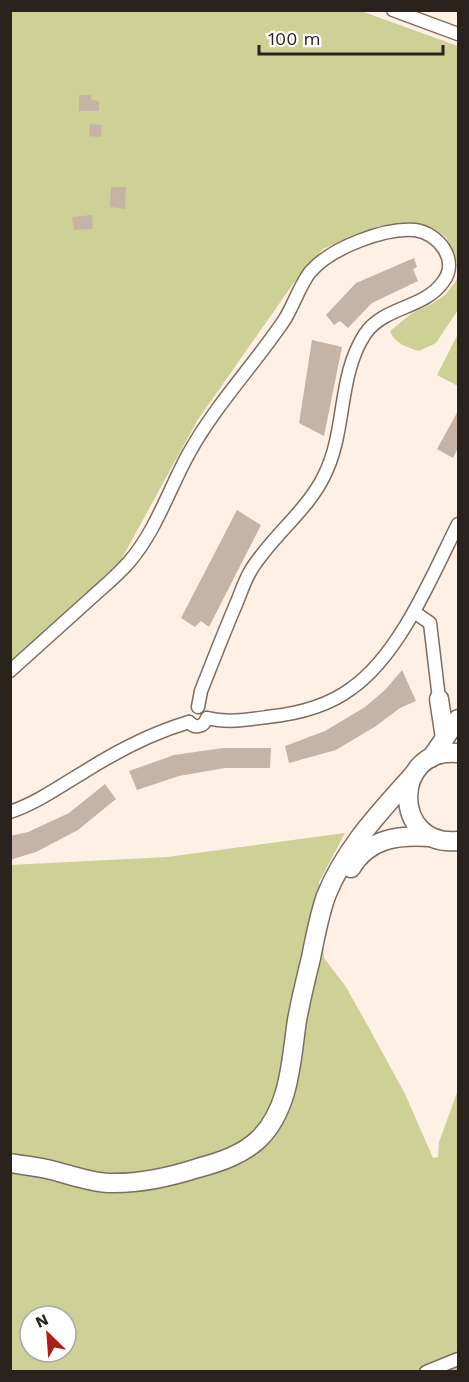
<svg xmlns="http://www.w3.org/2000/svg" width="469" height="1382" font-family="'Work Sans',sans-serif">
	<style>
		.green { fill: #cdd196; fill-rule: evenodd }
		.building { fill: #c5b4a5 }
		.lines { fill: none; stroke-linecap: round; stroke-linejoin: round }
		.street-casing { stroke: #7d6d60; stroke-width: 15 }
		.secondary-casing { stroke: #7d6d60; stroke-width: 21 }
		.street { stroke: #fff; stroke-width: 12 }
		.secondary { stroke: #fff; stroke-width: 18 }
	</style>
	<rect width="100%" height="100%" fill="#fff0e5"/>
	<g class="green">
		<path d="M11,11H361L458,46V310L436,343L419,351C408,348 394,343 390,331L412,313L432,304L446,294L456,281L458,275L457,263L454,252L446,237L433,228L411,223L379,226L323,249L293,284L197,421L121,560L47,629L11,661Z"/>
		<path d="M458,334V386L437,375Z"/>
		<path d="M345,833L319,882L324,958L346,987L369,1028L405,1094L433,1158L438,1157L439,1142L458,1090V1371H11L10,865L167,857ZM30,1316H66V1352H30Z"/>
	</g>
	<g class="building">
		<path d="M79,95H91V100L99,101V111H79Z"/>
		<path d="M90,124L102,125L101,137L89,136Z"/>
		<path d="M111,187H126L125,209L110,207Z"/>
		<path d="M92,215L93,229L74,230L72,217Z"/>
		<path d="M414,258L417,267L413,269L418,281L372,303L348,328L340,321L334,325L326,315L356,283Z"/>
		<path d="M312,340L342,347L324,436L299,423Z"/>
		<path d="M458,411V448L453,458L437,449Z"/>
		<path d="M237,510L261,525L209,627L201,621L195,627L181,618Z"/>
		<path d="M402,670L416,701L400,708L376,726L336,750L289,763L285,746L325,731L365,707L385,690Z"/>
		<path d="M223,748H271L270,768H225L179,776L137,790L129,771L174,755Z"/>
		<path d="M105,784L116,799L78,830L36,852L10,860V836L28,832L69,813Z"/>
	</g>
	<g class="lines">
		<defs>
			<g id="street">
				<path d="M393,10L458,34"/>
				<path d="M414,612L430,623L439,699"/>
				<path d="M10,671C37,647 63,623 90,599C103,587 117,576 129,562C156,531 169,489 189,453C215,406 253,366 283,322C293,308 301,281 312,270C332,248 385,227 415,230C438,233 460,260 443,282C424,309 384,306 365,334C337,377 347,431 324,476C307,511 272,536 251,570C245,580 241,592 237,602C224,632 213,661 201,691L198,707"/>
				<path d="M207,718C227,723 246,720 267,717C297,714 327,707 352,688C400,654 432,576 458,524"/>
				<path d="M189,722C195,729 204,727 207,718"/>
				<path d="M10,812C37,803 60,786 84,772C117,751 152,733 189,722"/>
				<path d="M426,1372L458,1359"/>
			</g>
			<g id="secondary">
				<path d="M439,699L445,738"/>
				<path d="M458,753C392,746 391,848 458,841"/>
				<path d="M431,758L458,719"/>
				<path d="M351,868C369,838 398,835 430,837"/>
				<path d="M10,1163C21,1165 32,1166 42,1168C64,1172 86,1182 109,1183C139,1184 170,1177 198,1168C220,1162 242,1155 259,1139C290,1108 291,1061 297,1020C301,999 306,978 311,958C315,937 319,916 326,896C345,848 380,812 413,775"/>
			</g>
		</defs>
		<use href="#street" class="street-casing"/>
		<use href="#secondary" class="secondary-casing"/>
		<use href="#street" class="street"/>
		<use href="#secondary" class="secondary"/>
	</g>
	<rect width="469" height="1382" fill="none" stroke="#29221d" stroke-width="24"/>
	<g transform="translate(48 1334) rotate(335)"><circle r="28" fill="#ffffff" stroke="#a9a7a5" stroke-width="1.5"/>
	<path d="M0-4.5L10 22L0 15L-10 22Z" fill="#ae1e17"/>
	<text y="-9" font-size="16" font-weight="bold" text-anchor="middle" fill="#29221d">N</text>
	</g>
	<path d="M259 45v9h184v-9" fill="none" stroke="#29221d" stroke-width="3"/>
	<text x="268" y="45" font-size="18" fill="#29221d" stroke="#ffffff" stroke-width="4.5" paint-order="stroke">100 m</text>
</svg>
